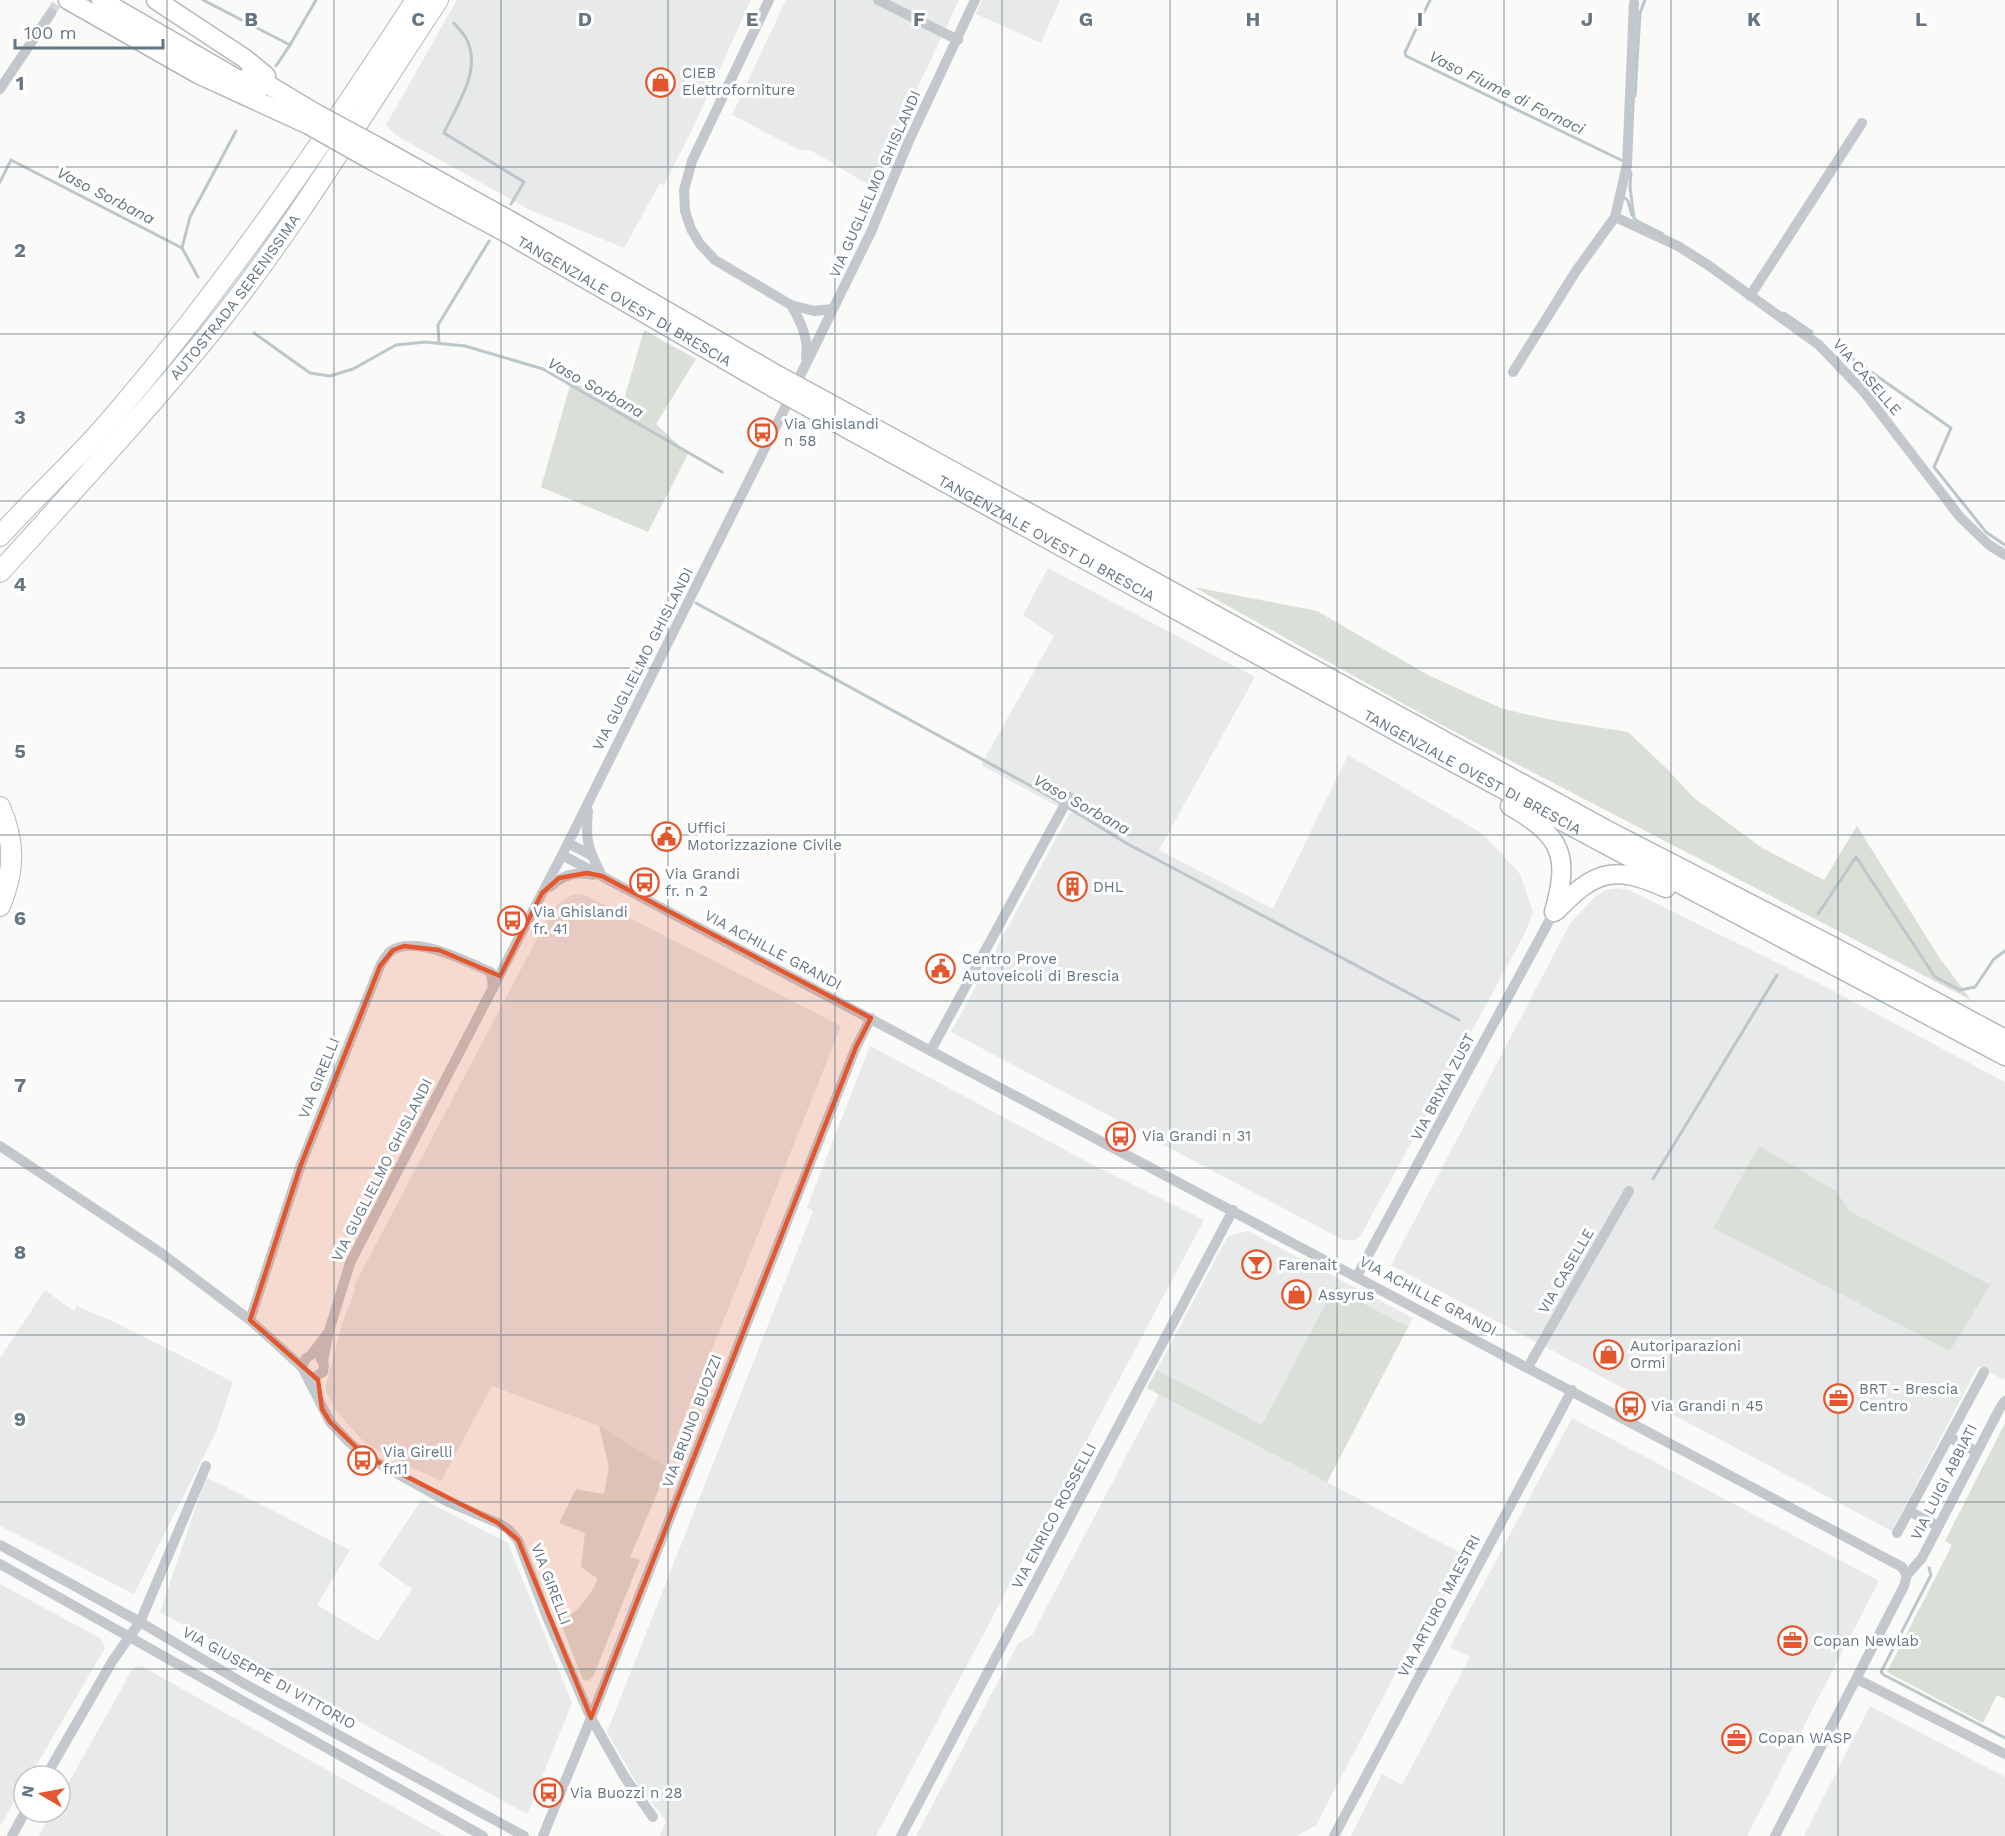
<svg xmlns="http://www.w3.org/2000/svg" width="2005" height="1836" font-family="'Work Sans',sans-serif">
	<style>
		.built { fill: #e8e9e9; fill-rule: evenodd }
		.green { fill: #dadfd7 }
		.lines { fill: none; stroke-linecap: round; stroke-linejoin: round }
		.stream { stroke: #bbc7cb; stroke-width: 3 }
		.minor-tunnel { stroke: #d5d9db; stroke-width: 10; stroke-dasharray: 10 5; stroke-linecap: butt }
		.trunk-casing { stroke: #b4b9bd; stroke-width: 21 }
		.motorway-casing { stroke: #b4b9bd; stroke-width: 22 }
		.minor { stroke: #c3c8cc; stroke-width: 10 }
		.trunk { stroke: #fff; stroke-width: 18 }
		.motorway { stroke: #fff; stroke-width: 20 }
		.trunk-bridge-casing { stroke: #b4b9bd; stroke-width: 21; stroke-linecap: butt }
		.trunk-bridge { stroke: #fff; stroke-width: 18 }
		.marked { fill: #e4572e; fill-opacity: 0.2; stroke: #e4572e; stroke-width: 4.5; stroke-linejoin: round }
		.grid { fill: none; stroke: #657683; stroke-width: 1.5; stroke-opacity: 0.55 }
		.labels { text-anchor: middle; stroke-width: 6; stroke-linejoin: round; paint-order: stroke }
		.poi-label { font-size: 15px; fill: #657683; stroke: #fff; text-anchor: start }
		.street-label { font-size: 15px; fill: #657683; stroke: #fff }
		.water-label { font-size: 16px; font-style: italic; fill: #60757c; stroke: #fff }
		.grid-label { font-size: 20px; text-anchor: middle; font-weight: bold; fill: #657683; stroke: #fff; stroke-width: 6; stroke-linejoin: round; paint-order: stroke }
	</style>
	<rect width="100%" height="100%" fill="#fafaf8"/>
	<g class="built">
		<path d="M457,0H751L697,119L664,185L660,183L624,248L530,210L397,136L386,125Z"/>
		<path d="M786,0H959L871,186L810,150H800L732,115Z"/>
		<path d="M982,0H1060L1041,43L976,14Z"/>
		<path d="M1048,568L1255,677L1159,850L1273,909L1348,755L1483,834L1520,874L1533,912L1525,933L1361,1235L1355,1240H1343L951,1032L1071,811L1055,805L981,765L1054,636L1023,615Z"/>
		<path d="M1618,888L1629,890L1824,986L2005,1082V1378L2004,1380L1978,1366L1892,1531L1391,1265L1571,922L1596,896L1606,890ZM1759,1147L1836,1191L1850,1211L1989,1285L1950,1351L1713,1228Z"/>
		<path d="M579,894L587,896L841,1026L670,1454L668,1468L599,1426L492,1386L441,1481L393,1459L363,1441L337,1412L325,1389L342,1324L356,1287L354,1286L551,912L559,903L570,896Z"/>
		<path d="M870,1046L1095,1166L1204,1220L876,1836H660L666,1821L639,1787L607,1732L813,1211L807,1207Z"/>
		<path d="M1248,1231L1413,1318L1327,1482L1466,1556L1436,1613L1429,1610L1316,1825L1297,1836H916L1018,1644L1032,1635L1159,1394L1147,1388L1228,1236Z"/>
		<path d="M45,1290L74,1311L77,1306L114,1322L233,1382L216,1432L134,1594L0,1526V1358Z"/>
		<path d="M1572,1418L1879,1581L1747,1836H1351L1382,1774L1402,1785L1470,1657L1450,1647Z"/>
		<path d="M206,1477L350,1550L317,1605L378,1641L412,1589L378,1565L422,1499L508,1543L572,1703L527,1814L160,1612Z"/>
		<path d="M0,1584L100,1638L105,1648L30,1776H24V1785L0,1826Z"/>
		<path d="M136,1666L143,1667L445,1836H39L52,1812H60V1798L133,1668Z"/>
		<path d="M1870,1706L2005,1777V1836H1804Z"/>
	</g>
	<g class="green">
		<path d="M644,330L696,359L656,424L688,454L648,532L541,487L571,382L623,403Z"/>
		<path d="M1194,587L1317,611L1428,675L1503,709L1547,719L1628,732L1666,768L1693,797L1762,848L1824,880L1857,826L1939,957L1971,1000L1438,723Z"/>
		<path d="M1759,1146L1836,1191L1850,1211L1990,1285L1950,1351L1713,1228Z"/>
		<path d="M1334,1288L1408,1327L1327,1482L1147,1388L1157,1370L1262,1425Z"/>
		<path d="M2005,1423V1699L1997,1695L1983,1723L1887,1672L1952,1545L1945,1541Z"/>
		<path d="M599,1426L668,1468L630,1557L640,1560L593,1677L588,1681L583,1680L560,1621C577,1614 590,1596 598,1579L581,1567L585,1533L559,1523L576,1489L604,1494L609,1467Z"/>
	</g>
	<g class="lines">
		<g class="stream">
			<path d="M203,0L290,45L276,66"/>
			<path d="M1430,0L1405,52L1406,56L1621,160"/>
			<path d="M454,23C458,28 463,33 466,38C483,70 457,104 444,133L524,182L511,204"/>
			<path d="M290,45L316,0"/>
			<path d="M1635,96L1640,13L1645,0"/>
			<path d="M1631,172L1630,187L1634,218L1637,221L1663,234"/>
			<path d="M0,182L11,160L182,248L198,277"/>
			<path d="M1625,198L1628,201L1632,215"/>
			<path d="M182,248L190,217L236,131"/>
			<path d="M1784,313L1812,332"/>
			<path d="M254,333L310,373L330,376L353,369L396,345L425,342L465,346L543,369L722,472"/>
			<path d="M439,343L438,325L489,241"/>
			<path d="M1834,346L1951,428L1934,467L1986,532L2005,545"/>
			<path d="M696,603L1051,797L1126,843L1459,1020"/>
			<path d="M1818,914L1856,857L1935,977L1960,990L1975,987L1994,959L2005,951"/>
			<path d="M1653,1179L1777,975"/>
			<path d="M1929,1568L1931,1575L1881,1672L1884,1675L2005,1738"/>
		</g>
		<path class="minor-tunnel" d="M51,13L59,0"/>
		<defs>
			<g id="trunk">
				<path d="M68,0L198,74L309,125"/>
				<path d="M101,0L258,91"/>
				<path d="M156,0L244,58L266,76"/>
				<path d="M250,74L315,113"/>
				<path d="M378,147L511,221L779,376"/>
				<path id="s1" d="M371,160L503,231L772,387"/>
				<path d="M816,396L1605,829L1836,948L2005,1039"/>
				<path id="s2" d="M810,408L1412,740L1599,841L2005,1056"/>
				<path d="M1510,806C1562,836 1570,855 1554,912"/>
				<path d="M1556,911C1595,871 1613,864 1666,888"/>
			</g>
			<g id="motorway">
				<path d="M0,536C34,498 73,463 106,425C221,292 320,147 416,0"/>
				<path id="s3" d="M0,572C70,494 141,418 207,337C293,231 363,113 438,0"/>
				<path d="M0,807C15,842 15,870 0,906"/>
			</g>
		</defs>
		<use href="#trunk" class="trunk-casing"/>
		<use href="#motorway" class="motorway-casing"/>
		<g class="minor">
			<path d="M769,0L692,161L684,190L685,211L691,229L700,244L715,260L791,305L814,311L832,309"/>
			<path d="M878,0L958,40"/>
			<path d="M0,89L51,13"/>
			<path d="M1615,217L1678,246L1708,265L1819,345L1864,392L1960,517L1989,545L2005,555"/>
			<path d="M1750,296L1862,123"/>
			<path d="M791,305C801,322 809,339 806,358"/>
			<path d="M1513,372L1576,271L1615,217L1627,165L1634,3"/>
			<path d="M799,378L871,232L908,143L975,0"/>
			<path d="M588,811C585,841 588,849 602,876"/>
			<path d="M568,843L591,855"/>
			<path d="M562,855L1902,1567L1907,1575"/>
			<path d="M550,887C562,875 576,871 593,875"/>
			<path d="M931,1050L1069,797"/>
			<path d="M0,1146L161,1253L250,1320L302,1367"/>
			<path d="M1357,1276L1554,912"/>
			<path d="M250,1320L300,1167L380,966C383,961 386,955 391,951C415,934 467,962 491,972L493,989"/>
			<path d="M327,1334L311,1355L306,1358L302,1367L330,1422L349,1442L364,1455L446,1501L498,1523L508,1529L518,1540L547,1617L591,1718L624,1776L653,1817"/>
			<path d="M323,1361L329,1331L350,1263L562,855L786,406"/>
			<path d="M1528,1367L1629,1191"/>
			<path d="M308,1376L315,1377L323,1372L324,1365L320,1357"/>
			<path d="M1949,1437L1977,1452"/>
			<path d="M1909,1511L1938,1526"/>
			<path d="M1897,1533L1984,1372"/>
			<path d="M0,1545L140,1622L243,1683L524,1836"/>
			<path d="M0,1564L483,1836"/>
			<path d="M1857,1679L2005,1754"/>
			<path d="M46,1776L113,1660L140,1622L206,1466"/>
			<path d="M12,1836L25,1812"/>
			<path d="M543,1836L591,1718L856,1047L871,1018"/>
			<path d="M901,1836L1233,1210"/>
			<path d="M1334,1836L1572,1390"/>
			<path d="M1775,1836L1904,1586L1907,1575L1922,1558L2000,1408L2005,1401"/>
		</g>
		<use href="#trunk" class="trunk"/>
		<use href="#motorway" class="motorway"/>
		<defs>
			<g id="trunk-bridge">
				<path d="M315,113L378,147"/>
				<path d="M309,125L371,160"/>
				<path d="M779,376L816,396"/>
				<path d="M772,387L810,408"/>
			</g>
		</defs>
		<use href="#trunk-bridge" class="trunk-bridge-casing"/>
		<use href="#trunk-bridge" class="trunk-bridge"/>
	</g>
	<path class="marked" d="M587,873L602,876L871,1018L856,1047L591,1718L518,1540L498,1523L364,1455L330,1422L322,1409L318,1380L250,1320L300,1167L380,966L393,950L404,946L439,950L500,976L542,893L559,878Z"/>
	<path class="grid" d="M167,0V1836M334,0V1836M501,0V1836M668,0V1836M835,0V1836M1002,0V1836M1170,0V1836M1337,0V1836M1504,0V1836M1671,0V1836M1838,0V1836M0,167H2005M0,334H2005M0,501H2005M0,668H2005M0,835H2005M0,1001H2005M0,1168H2005M0,1335H2005M0,1502H2005M0,1669H2005"/>
	<defs>
		<symbol id="shop-ring" viewBox="-11 -11 22 22"><circle r="9.5" fill="#fff" stroke="#e4572e" stroke-width="1.5"/><path d="M-5-2.5h2.3a2.7 3.5 0 0 1 5.4 0H5L5.5 6h-11ZM-1.5-2.5h3a1.5 2.3 0 0 0-3 0Z" fill="#e4572e"/></symbol>
		<symbol id="bus-ring" viewBox="-11 -11 22 22"><circle r="9.5" fill="#fff" stroke="#e4572e" stroke-width="1.5"/><path d="M-5-6H5V4H4V6H2V4H-2V6H-4V4H-5ZM-3.5-4V0h7V-4ZM-3.5 1.2v1.5H-2V1.2ZM2 1.2v1.5H3.5V1.2Z" fill="#e4572e"/></symbol>
		<symbol id="civic-ring" viewBox="-11 -11 22 22"><circle r="9.5" fill="#fff" stroke="#e4572e" stroke-width="1.5"/><path d="M-.6-6.5H3V-4.5H.6V-3L4-1V1h2V6H-6V1h2V-1L-.6-3ZM-1.2 2.5V6h2.4V2.5Z" fill="#e4572e"/></symbol>
		<symbol id="building-ring" viewBox="-11 -11 22 22"><circle r="9.5" fill="#fff" stroke="#e4572e" stroke-width="1.5"/><path d="M-4-6H4V6H1V3H-1V6H-4ZM-2.5-4.3h1.7v1.8h-1.7ZM.8-4.3h1.7v1.8H.8ZM-2.5-1h1.7V.8h-1.7ZM.8-1h1.7V.8H.8Z" fill="#e4572e"/></symbol>
		<symbol id="bar-ring" viewBox="-11 -11 22 22"><circle r="9.5" fill="#fff" stroke="#e4572e" stroke-width="1.5"/><path d="M-6-5H6L.8 .8V4.5H3.5V6h-7V4.5H-.8V.8Z" fill="#e4572e"/></symbol>
		<symbol id="office-ring" viewBox="-11 -11 22 22"><circle r="9.5" fill="#fff" stroke="#e4572e" stroke-width="1.5"/><path d="M-6-3h4V-5.5h4V-3h4V5H-6ZM-1-4.5V-3h2v-1.5ZM-6 0V1H6V0Z" fill="#e4572e"/></symbol>
	</defs>
	<g fill-rule="evenodd">
		<use href="#shop-ring" x="644" y="66" width="33" height="33"/>
		<use href="#bus-ring" x="746" y="416" width="33" height="33"/>
		<use href="#civic-ring" x="650" y="820" width="33" height="33"/>
		<use href="#bus-ring" x="628" y="866" width="33" height="33"/>
		<use href="#building-ring" x="1056" y="870" width="33" height="33"/>
		<use href="#bus-ring" x="496" y="904" width="33" height="33"/>
		<use href="#civic-ring" x="924" y="952" width="33" height="33"/>
		<use href="#bus-ring" x="1104" y="1120" width="33" height="33"/>
		<use href="#bar-ring" x="1240" y="1248" width="33" height="33"/>
		<use href="#shop-ring" x="1280" y="1278" width="33" height="33"/>
		<use href="#shop-ring" x="1592" y="1338" width="33" height="33"/>
		<use href="#office-ring" x="1822" y="1382" width="33" height="33"/>
		<use href="#bus-ring" x="1614" y="1390" width="33" height="33"/>
		<use href="#bus-ring" x="346" y="1444" width="33" height="33"/>
		<use href="#office-ring" x="1776" y="1624" width="33" height="33"/>
		<use href="#office-ring" x="1720" y="1722" width="33" height="33"/>
		<use href="#bus-ring" x="532" y="1776" width="33" height="33"/>
	</g>
	<g class="labels">
		<g class="poi-label">
			<text x="682" y="78">CIEB<tspan x="682" dy="17">Elettroforniture</tspan></text>
			<text x="784" y="429">Via Ghislandi<tspan x="784" dy="17">n 58</tspan></text>
			<text x="687" y="833">Uffici<tspan x="687" dy="17">Motorizzazione Civile</tspan></text>
			<text x="665" y="879">Via Grandi<tspan x="665" dy="17">fr. n 2</tspan></text>
			<text x="1093" y="892">DHL</text>
			<text x="533" y="917">Via Ghislandi<tspan x="533" dy="17">fr. 41</tspan></text>
			<text x="962" y="964">Centro Prove<tspan x="962" dy="17">Autoveicoli di Brescia</tspan></text>
			<text x="1142" y="1141">Via Grandi n 31</text>
			<text x="1278" y="1270">Farenait</text>
			<text x="1318" y="1300">Assyrus</text>
			<text x="1630" y="1351">Autoriparazioni<tspan x="1630" dy="17">Ormi</tspan></text>
			<text x="1859" y="1394">BRT - Brescia<tspan x="1859" dy="17">Centro</tspan></text>
			<text x="1651" y="1411">Via Grandi n 45</text>
			<text x="383" y="1457">Via Girelli<tspan x="383" dy="17">fr.11</tspan></text>
			<text x="1813" y="1646">Copan Newlab</text>
			<text x="1758" y="1743">Copan WASP</text>
			<text x="570" y="1798">Via Buozzi n 28</text>
		</g>
		<g class="street-label">
			<text transform="translate(875 184) rotate(-66)" y="5">VIA GUGLIELMO GHISLANDI</text>
			<text dy="5" stroke="none"><textPath href="#s3" startOffset="362">AUTOSTRADA SERENISSIMA</textPath></text>
			<text dy="5" stroke="none"><textPath href="#s1" startOffset="290">TANGENZIALE OVEST DI BRESCIA</textPath></text>
			<text transform="translate(1867 377) rotate(49)" y="5">VIA CASELLE</text>
			<text dy="5" stroke="none"><textPath href="#s2" startOffset="270">TANGENZIALE OVEST DI BRESCIA</textPath></text>
			<text transform="translate(643 659) rotate(-63)" y="5">VIA GUGLIELMO GHISLANDI</text>
			<text dy="5" stroke="none"><textPath href="#s2" startOffset="756">TANGENZIALE OVEST DI BRESCIA</textPath></text>
			<text transform="translate(773 950) rotate(28)" y="5">VIA ACHILLE GRANDI</text>
			<text transform="translate(319 1078) rotate(-68)" y="5">VIA GIRELLI</text>
			<text transform="translate(1443 1087) rotate(-62)" y="5">VIA BRIXIA ZUST</text>
			<text transform="translate(382 1170) rotate(-63)" y="5">VIA GUGLIELMO GHISLANDI</text>
			<text transform="translate(1566 1271) rotate(-60)" y="5">VIA CASELLE</text>
			<text transform="translate(1428 1296) rotate(28)" y="5">VIA ACHILLE GRANDI</text>
			<text transform="translate(692 1421) rotate(-69)" y="5">VIA BRUNO BUOZZI</text>
			<text transform="translate(1944 1482) rotate(-63)" y="5">VIA LUIGI ABBIATI</text>
			<text transform="translate(1054 1516) rotate(-62)" y="5">VIA ENRICO ROSSELLI</text>
			<text transform="translate(551 1584) rotate(69)" y="5">VIA GIRELLI</text>
			<text transform="translate(1439 1606) rotate(-62)" y="5">VIA ARTURO MAESTRI</text>
			<text transform="translate(269 1678) rotate(29)" y="5">VIA GIUSEPPE DI VITTORIO</text>
		</g>
		<g class="water-label">
			<text transform="translate(1507 92) rotate(26)" y="6">Vaso Fiume di Fornaci</text>
			<text transform="translate(106 195) rotate(27)" y="6">Vaso Sorbana</text>
			<text transform="translate(596 387) rotate(29)" y="6">Vaso Sorbana</text>
			<text transform="translate(1082 804) rotate(29)" y="6">Vaso Sorbana</text>
		</g>
	</g>
	<g class="grid-label">
		<text x="251" y="26">B</text>
		<text x="418" y="26">C</text>
		<text x="585" y="26">D</text>
		<text x="752" y="26">E</text>
		<text x="919" y="26">F</text>
		<text x="1086" y="26">G</text>
		<text x="1253" y="26">H</text>
		<text x="1420" y="26">I</text>
		<text x="1587" y="26">J</text>
		<text x="1754" y="26">K</text>
		<text x="1921" y="26">L</text>
		<text x="20" y="90">1</text>
		<text x="20" y="257">2</text>
		<text x="20" y="424">3</text>
		<text x="20" y="591">4</text>
		<text x="20" y="758">5</text>
		<text x="20" y="925">6</text>
		<text x="20" y="1092">7</text>
		<text x="20" y="1259">8</text>
		<text x="20" y="1426">9</text>
	</g>
	<g transform="translate(42 1794) rotate(280)"><circle r="28" fill="#ffffff" stroke="#c1c8cd" stroke-width="1.5"/>
	<path d="M0-4.5L10 22L0 15L-10 22Z" fill="#e4572e"/>
	<text y="-9" font-size="16" font-weight="bold" text-anchor="middle" fill="#657683">N</text>
	</g>
	<path d="M15 39v9h148v-9" fill="none" stroke="#657683" stroke-width="3"/>
	<text x="24" y="39" font-size="18" fill="#657683" stroke="#ffffff" stroke-width="4.5" paint-order="stroke">100 m</text>
</svg>
